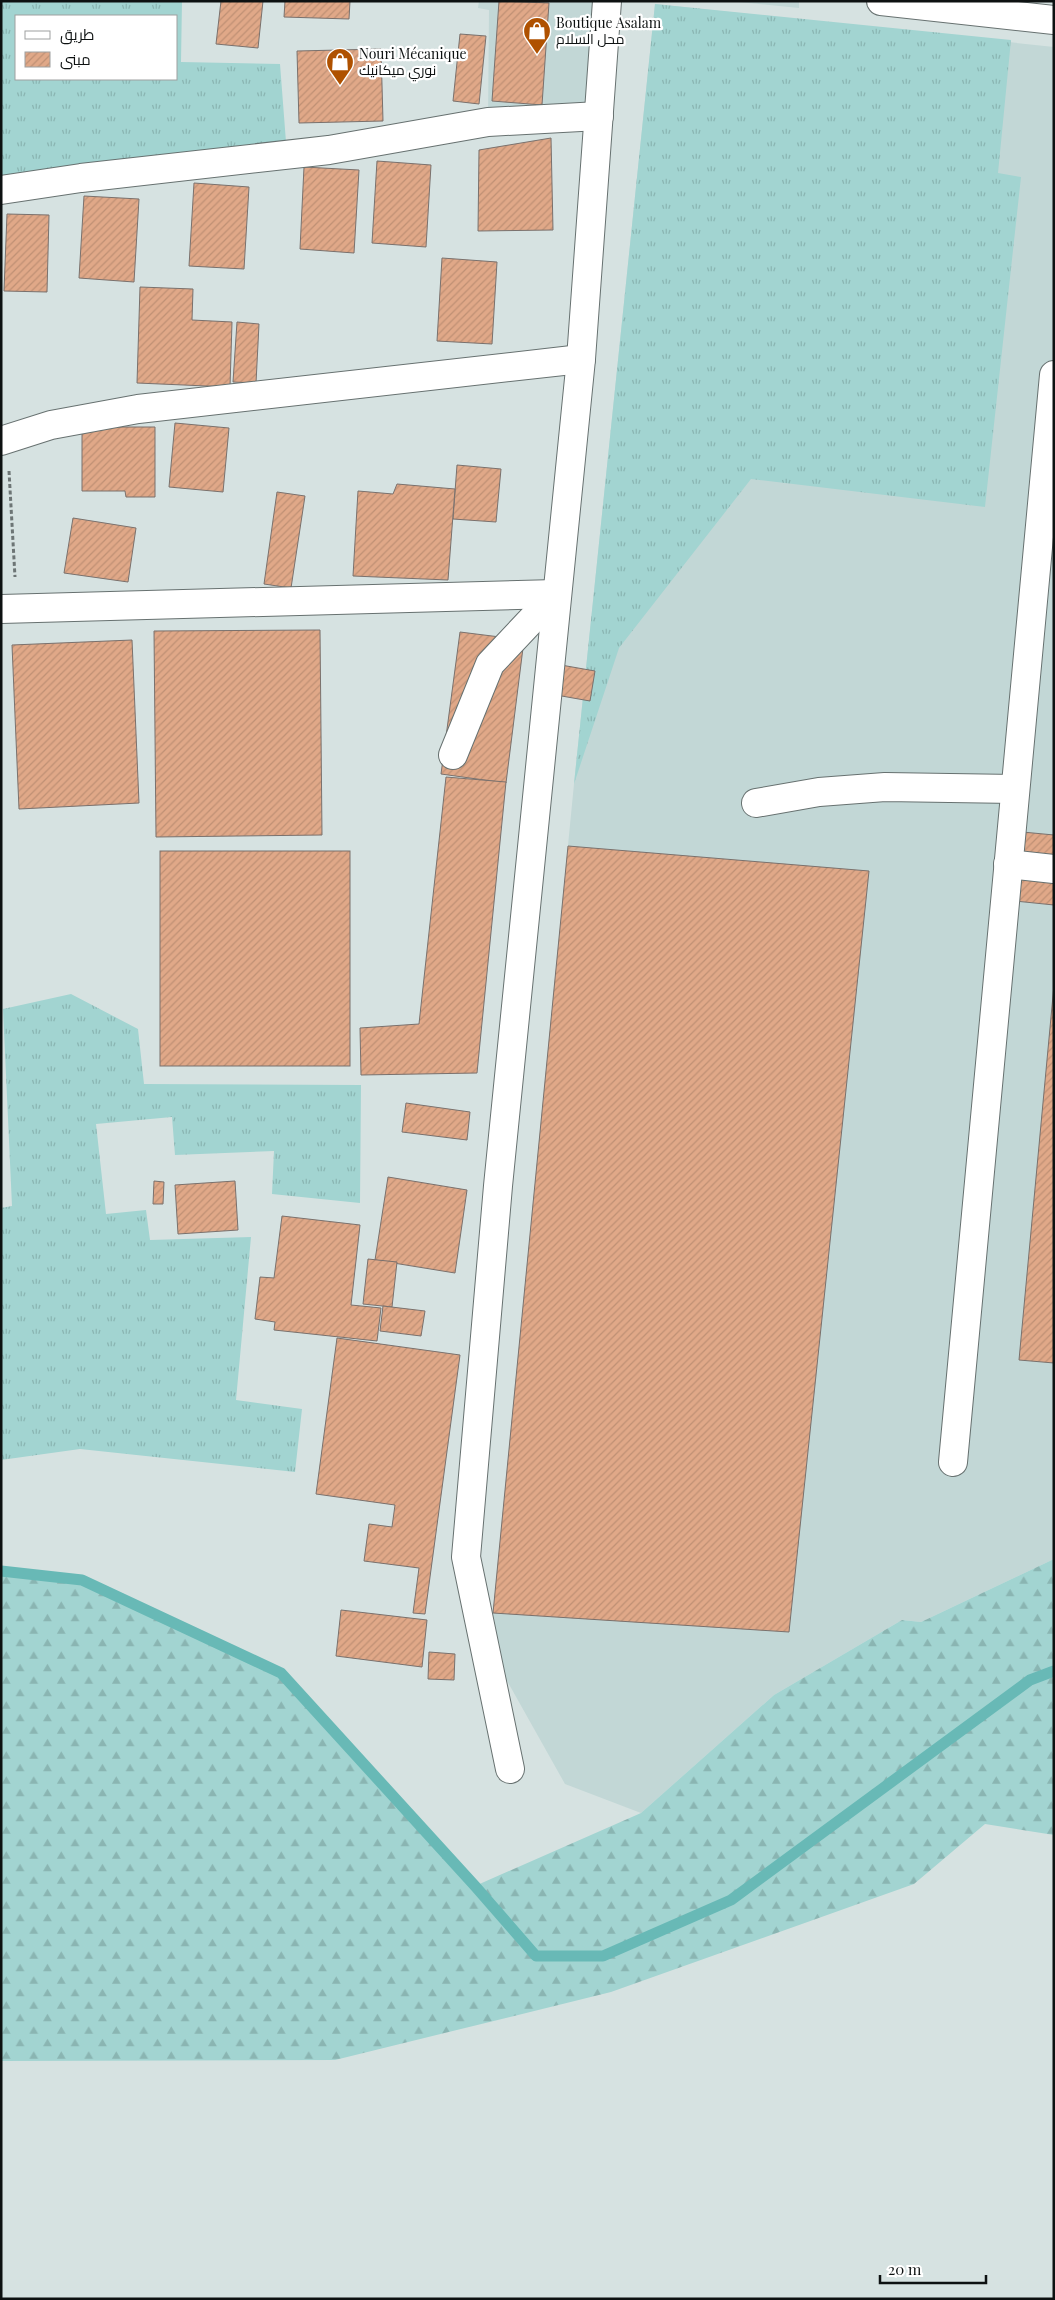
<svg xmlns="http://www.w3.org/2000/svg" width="1055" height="2300" font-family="'Playfair Display',Cairo,serif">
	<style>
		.built { fill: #c2d7d6 }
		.grass { fill: url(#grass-tufts); fill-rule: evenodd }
		.forest { fill: url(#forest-firs) }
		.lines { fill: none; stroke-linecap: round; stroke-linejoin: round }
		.stream { stroke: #68b9b6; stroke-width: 11 }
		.building { fill: url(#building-hatch); stroke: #7a716d }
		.minor-casing { stroke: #677170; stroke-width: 30 }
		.path { stroke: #6d7575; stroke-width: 3; stroke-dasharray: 4 2.5; stroke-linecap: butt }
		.minor { stroke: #fff; stroke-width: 28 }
		.labels { text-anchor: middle; stroke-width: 4.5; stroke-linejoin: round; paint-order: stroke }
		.poi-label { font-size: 14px; fill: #0d1111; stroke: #fff; text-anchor: start }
	</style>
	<defs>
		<pattern id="grass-tufts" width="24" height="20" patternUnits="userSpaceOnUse" patternTransform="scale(1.25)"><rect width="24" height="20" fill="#a2d4d1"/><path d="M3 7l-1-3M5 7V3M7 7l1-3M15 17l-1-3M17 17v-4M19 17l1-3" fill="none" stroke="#8ab5b2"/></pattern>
		<pattern id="forest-firs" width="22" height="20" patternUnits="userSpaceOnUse" patternTransform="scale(1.25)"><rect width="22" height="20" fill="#a2d4d1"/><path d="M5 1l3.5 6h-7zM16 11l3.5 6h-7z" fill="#8ab5b2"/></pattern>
		<pattern id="building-hatch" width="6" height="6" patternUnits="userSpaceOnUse" patternTransform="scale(1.25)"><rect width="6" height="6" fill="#e0a888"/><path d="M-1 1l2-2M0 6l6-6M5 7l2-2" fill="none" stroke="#bf9074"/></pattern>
	</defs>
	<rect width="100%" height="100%" fill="#d6e2e1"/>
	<g class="built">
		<path d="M479,1H607L599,116L488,122L489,10L478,8Z"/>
		<path d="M729,1H799V8Z"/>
		<path d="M655,4L1054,47V1559L921,1622L902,1620L774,1695L641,1813L565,1784L501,1670L493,1613L574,784Z"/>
	</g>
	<g class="grass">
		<path d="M1,1H182L181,62L280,64L286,142L1,176ZM16,16H176V79H16Z"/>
		<path d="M655,4L1011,40L998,173L1021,177L985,507L751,479L619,648L574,784Z"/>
		<path d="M71,994L138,1029L144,1084L361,1085L360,1203L272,1194L274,1151L175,1155L172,1117L96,1124L106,1214L146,1210L150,1240L251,1237L236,1400L302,1409L295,1472L80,1449L1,1460V1208L12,1206L3,1009Z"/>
	</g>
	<path class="forest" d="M1054,1559V1835L985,1824L914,1884L611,1992L335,2060L1,2061V1571L82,1580L281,1673L475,1886L641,1813L774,1695L902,1620L921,1622Z"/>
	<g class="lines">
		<path class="stream" d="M1,1571L82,1580L281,1673L475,1886L536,1956H603L731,1900L1030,1680L1054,1671"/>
	</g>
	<g class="building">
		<path d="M221,1H263L258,48L216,44Z"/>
		<path d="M285,1H350L349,19L284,17Z"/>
		<path d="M499,1L549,3L542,105L492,101Z"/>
		<path d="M460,34L486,36L479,104L453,101Z"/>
		<path d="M381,49L383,121L299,123L297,51Z"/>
		<path d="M551,138L553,230L478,231L479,150Z"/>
		<path d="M377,161L431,165L426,247L372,243Z"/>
		<path d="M304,167L359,170L354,253L300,249Z"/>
		<path d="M194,183L249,187L244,269L189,266Z"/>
		<path d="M84,196L139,199L134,282L79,278Z"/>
		<path d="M7,214L49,215L47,292L4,291Z"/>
		<path d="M442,258L497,262L492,344L437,341Z"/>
		<path d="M140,287L193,289L192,320L232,322L230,387L137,383Z"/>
		<path d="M237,322L259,324L256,383L233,382Z"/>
		<path d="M175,423L229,428L223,492L169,487Z"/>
		<path d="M82,427H155V497H126L125,491H82Z"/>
		<path d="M457,465L501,469L496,522L453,519Z"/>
		<path d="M397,484L455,489L448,580L353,576L358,491L393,494Z"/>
		<path d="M277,492L305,496L291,588L264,584Z"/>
		<path d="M73,518L136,528L128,582L64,573Z"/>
		<path d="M320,630L322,835L156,837L154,631Z"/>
		<path d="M460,632L524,640L506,783L441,774Z"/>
		<path d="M132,640L139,803L19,809L12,645Z"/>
		<path d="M561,665L595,671L590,701L556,695Z"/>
		<path d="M446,777L506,782L477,1073L361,1075L360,1028L419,1024Z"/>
		<path d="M1012,831L1054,835V905L1005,900Z"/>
		<path d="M568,846L869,871L789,1632L493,1613Z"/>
		<rect x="160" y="851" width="190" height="215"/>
		<path d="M1054,985V1363L1019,1360Z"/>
		<path d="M406,1103L470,1112L467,1140L402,1132Z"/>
		<path d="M388,1177L467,1190L455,1273L375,1260Z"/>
		<path d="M154,1181L164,1182L163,1204H153Z"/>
		<path d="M235,1181L238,1230L178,1234L175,1185Z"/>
		<path d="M282,1216L360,1225L351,1305L381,1308L377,1341L274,1330L275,1322L255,1319L260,1277L274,1278Z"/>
		<path d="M368,1259L397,1262L392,1307L363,1304Z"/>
		<path d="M383,1306L425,1311L421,1336L380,1331Z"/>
		<path d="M337,1338L460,1355L425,1614L413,1613L419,1568L364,1561L369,1524L392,1527L395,1505L316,1494Z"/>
		<path d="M341,1610L427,1620L422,1667L336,1656Z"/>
		<path d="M429,1652L455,1654L454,1680L428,1679Z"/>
	</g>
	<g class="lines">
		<defs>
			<g id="minor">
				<path d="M881,1L1054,20"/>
				<path d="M1,190L81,178L329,150L488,122L599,116"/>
				<path d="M1,441L51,425L138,409L581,359"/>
				<path d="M1,609L556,594"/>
				<path d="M453,755L490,664L556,594"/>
				<path d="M756,803L819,792L885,787L1015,789"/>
				<path d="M1008,864L1054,869"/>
				<path d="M953,1462L1054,375"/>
				<path d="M510,1769L466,1557L498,1186L581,359L607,1"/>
			</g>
		</defs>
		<use href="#minor" class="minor-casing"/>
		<path class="path" d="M9,471L15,577"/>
		<use href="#minor" class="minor"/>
	</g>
	<defs>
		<symbol id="shop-pin" viewBox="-11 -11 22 30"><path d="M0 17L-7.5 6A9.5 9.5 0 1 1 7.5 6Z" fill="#af5100" stroke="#fff"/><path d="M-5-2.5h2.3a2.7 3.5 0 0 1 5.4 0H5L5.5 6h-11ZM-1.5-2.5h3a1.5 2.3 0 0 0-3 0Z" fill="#fff"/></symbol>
	</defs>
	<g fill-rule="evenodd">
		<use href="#shop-pin" x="521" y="15" width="32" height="43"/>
		<use href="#shop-pin" x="324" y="46" width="32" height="43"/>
	</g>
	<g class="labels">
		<g class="poi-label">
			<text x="556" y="28">Boutique Asalam<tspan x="556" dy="16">محل السلام</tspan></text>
			<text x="359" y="59">Nouri Mécanique<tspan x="359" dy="16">نوري ميكانيك</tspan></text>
		</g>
	</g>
	<rect width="1055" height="2300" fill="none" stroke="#0d1111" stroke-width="5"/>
	<rect x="15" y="15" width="162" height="65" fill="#ffffff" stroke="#9ea0a0"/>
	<rect x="25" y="31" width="25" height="8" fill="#ffffff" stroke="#9ea0a0"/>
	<text x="60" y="40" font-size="15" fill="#0d1111">طريق</text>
	<rect x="25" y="52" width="25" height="15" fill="url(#building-hatch)" stroke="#9ea0a0"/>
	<text x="60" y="65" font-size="15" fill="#0d1111">مبنى</text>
	<path d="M880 2275v8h106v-8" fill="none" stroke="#0d1111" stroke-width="2.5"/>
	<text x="888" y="2275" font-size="15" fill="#0d1111" stroke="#ffffff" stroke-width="4" paint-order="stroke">20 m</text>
</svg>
